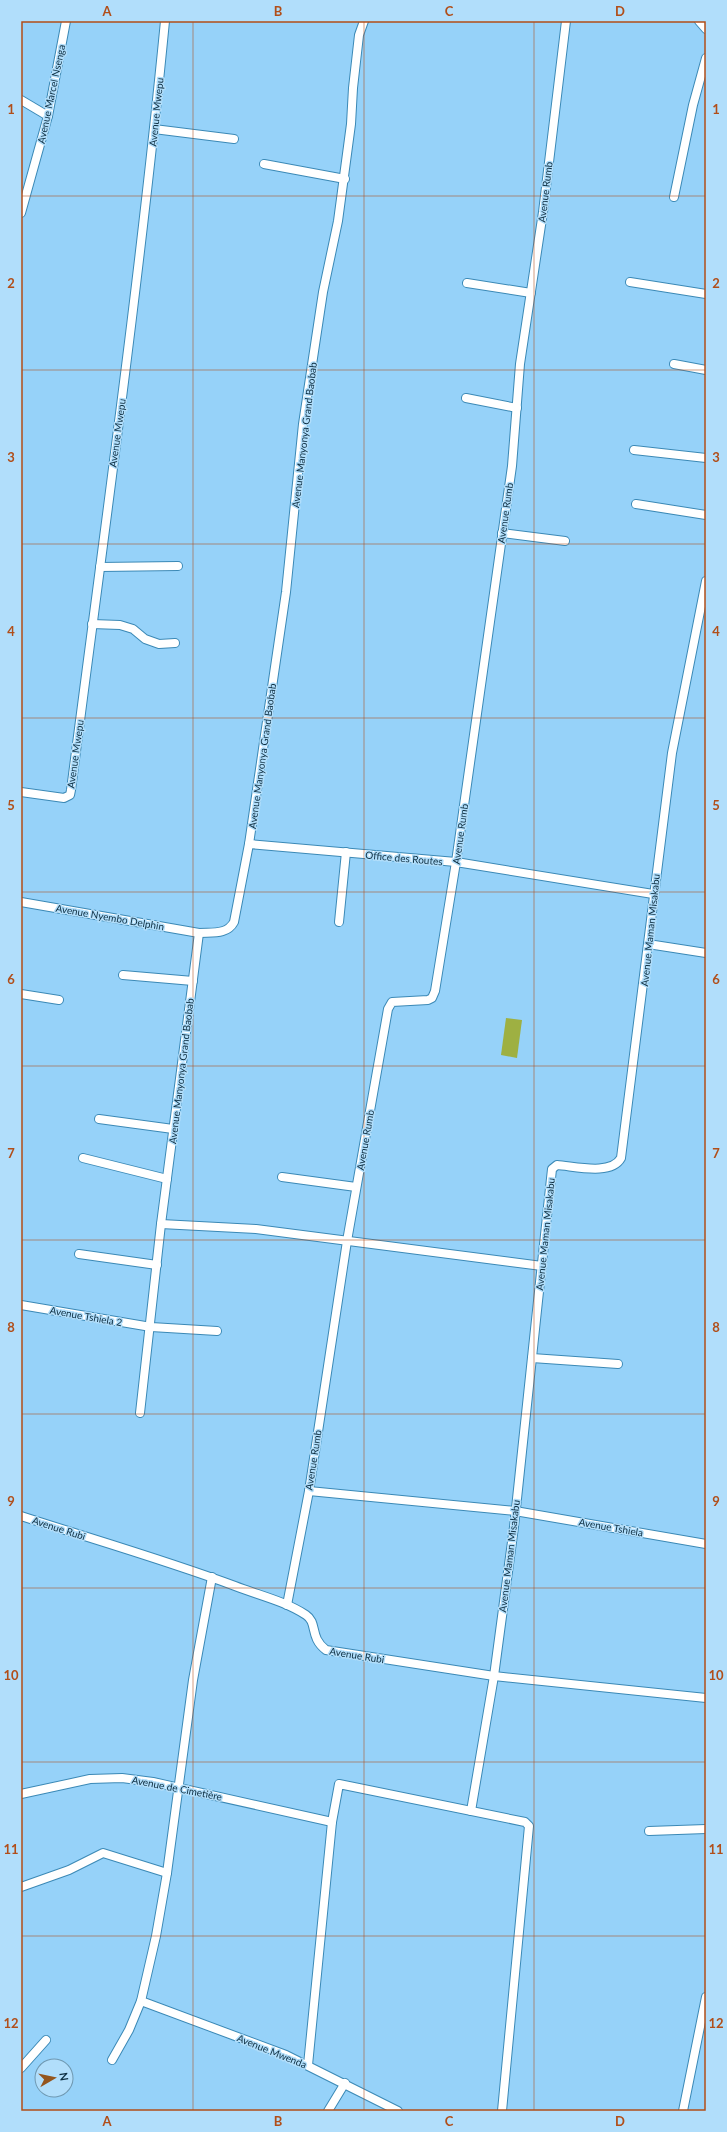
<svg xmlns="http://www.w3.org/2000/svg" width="727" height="2132" font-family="Lato,sans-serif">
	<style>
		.green { fill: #9eb042 }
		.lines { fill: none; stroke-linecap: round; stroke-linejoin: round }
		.minor-casing { stroke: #3b89b6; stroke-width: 10 }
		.minor { stroke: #fff; stroke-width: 8 }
		.grid { fill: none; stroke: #b14e19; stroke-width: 1; stroke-opacity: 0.55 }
		.labels { text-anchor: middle; stroke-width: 3; stroke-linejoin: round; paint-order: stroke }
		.street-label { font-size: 10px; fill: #0d2e41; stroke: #b1defb }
		.neatline { fill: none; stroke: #b14e19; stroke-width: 1.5 }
		.grid-label { font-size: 13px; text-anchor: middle; font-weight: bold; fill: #b14e19 }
	</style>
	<rect width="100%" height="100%" fill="#96d2f9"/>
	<path class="green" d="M506,1018L522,1020L517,1058L501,1055Z"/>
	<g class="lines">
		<defs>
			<g id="minor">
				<path d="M699,21L706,29"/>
				<path d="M21,100L48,116"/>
				<path d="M154,129L234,139"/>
				<path d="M264,164L345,179"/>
				<path d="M674,197L693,105L706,58"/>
				<path d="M21,213L48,116L66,21"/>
				<path d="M630,282L706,294"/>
				<path d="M467,283L531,293"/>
				<path d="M674,364L706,370"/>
				<path d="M466,398L517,408"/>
				<path d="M634,450L706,458"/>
				<path d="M636,504L706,515"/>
				<path d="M502,533L565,541"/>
				<path d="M100,567L178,566"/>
				<path d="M92,624L120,625L133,629L145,639L159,644L175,643"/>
				<path d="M21,792L64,798L70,795L71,790C104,534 140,278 165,21"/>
				<path d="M249,844L456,862L653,894"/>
				<path d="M21,902L199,933C212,932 227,935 234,922L249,844L286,592L303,424L323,292L338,221L351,124L353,88L359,35L364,21"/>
				<path d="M339,922L346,852"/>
				<path d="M648,944L706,953"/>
				<path d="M123,975L193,981"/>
				<path d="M21,994L59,1000"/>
				<path d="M99,1119L173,1129"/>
				<path d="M83,1158L167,1179"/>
				<path d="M282,1177L356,1187"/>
				<path d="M161,1224L256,1229L542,1266"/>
				<path d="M79,1254L157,1265"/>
				<path d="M21,1305L151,1327L217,1331"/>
				<path d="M532,1358L618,1364"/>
				<path d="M140,1413L161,1224L199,933"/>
				<path d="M309,1491L515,1511L706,1544"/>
				<path d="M21,1516C92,1539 165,1560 235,1586C258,1595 285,1601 306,1615C318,1623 309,1637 326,1650L494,1676L706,1698"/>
				<path d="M287,1605L309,1491L347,1241L388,1009L392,1002L428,1000L432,998L435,991L456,862L512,466L520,364L543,212L566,21"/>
				<path d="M21,1794L90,1779L122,1778L153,1782L332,1822"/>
				<path d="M471,1811L494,1676L514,1527L552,1169L557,1165C574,1166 611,1176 621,1158L672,753L706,581"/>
				<path d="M649,1831L706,1829"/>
				<path d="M21,1887L69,1870L103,1853L167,1873"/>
				<path d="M141,2001L286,2055L398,2111"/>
				<path d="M112,2060L129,2030L141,2001L156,1936L167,1873L193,1680L212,1577"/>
				<path d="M308,2065L332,1822L339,1784L525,1822L529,1826L502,2111"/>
				<path d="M21,2068L46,2040"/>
				<path d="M328,2111L345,2083"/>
				<path d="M683,2111L706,1997"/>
			</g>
		</defs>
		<use href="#minor" class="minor-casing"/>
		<use href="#minor" class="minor"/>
	</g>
	<path class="grid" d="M193,21V2111M364,21V2111M534,21V2111M21,196H706M21,370H706M21,544H706M21,718H706M21,892H706M21,1066H706M21,1240H706M21,1414H706M21,1588H706M21,1762H706M21,1936H706"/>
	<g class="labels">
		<g class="street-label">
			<text transform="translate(51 94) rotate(-78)" y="4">Avenue Marcel Nsenga</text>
			<text transform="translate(156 112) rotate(-84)" y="4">Avenue Mwepu</text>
			<text transform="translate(545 192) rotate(-83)" y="4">Avenue Rumb</text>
			<text transform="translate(117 433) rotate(-82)" y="4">Avenue Mwepu</text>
			<text transform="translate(304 435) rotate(-83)" y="4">Avenue Manyonya Grand Baobab</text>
			<text transform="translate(505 513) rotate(-82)" y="4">Avenue Rumb</text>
			<text transform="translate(75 754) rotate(-82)" y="4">Avenue Mwepu</text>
			<text transform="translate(262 756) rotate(-82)" y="4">Avenue Manyonya Grand Baobab</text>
			<text transform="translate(460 834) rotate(-82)" y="4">Avenue Rumb</text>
			<text transform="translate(404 858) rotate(5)" y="4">Office des Routes</text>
			<text transform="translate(110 917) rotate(10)" y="4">Avenue Nyembo Delphin</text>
			<text transform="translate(650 930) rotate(-84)" y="4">Avenue Maman Misakabu</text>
			<text transform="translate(181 1071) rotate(-83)" y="4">Avenue Manyonya Grand Baobab</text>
			<text transform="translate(365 1140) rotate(-80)" y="4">Avenue Rumb</text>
			<text transform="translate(545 1234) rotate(-84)" y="4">Avenue Maman Misakabu</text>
			<text transform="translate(86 1316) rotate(10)" y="4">Avenue Tshiela 2</text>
			<text transform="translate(313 1460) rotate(-81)" y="4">Avenue Rumb</text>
			<text transform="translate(611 1527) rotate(10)" y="4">Avenue Tshiela</text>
			<text transform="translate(59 1528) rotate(18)" y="4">Avenue Rubi</text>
			<text transform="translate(509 1556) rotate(-83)" y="4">Avenue Maman Misakabu</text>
			<text transform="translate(357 1655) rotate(9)" y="4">Avenue Rubi</text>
			<text transform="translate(177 1788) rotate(11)" y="4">Avenue de Cimetière</text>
			<text transform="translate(272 2051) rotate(22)" y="4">Avenue Mwenda</text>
		</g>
	</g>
	<rect width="727" height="2132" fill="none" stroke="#b1defb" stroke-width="44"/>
	<g transform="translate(54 2078) rotate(81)"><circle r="19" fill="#b1defb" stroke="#6f98b1"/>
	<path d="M0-3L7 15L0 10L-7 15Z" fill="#94551d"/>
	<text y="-6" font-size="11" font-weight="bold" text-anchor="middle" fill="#0d2e41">N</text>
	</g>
	<rect x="22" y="22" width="683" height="2088" class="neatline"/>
	<g class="grid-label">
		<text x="107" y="16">A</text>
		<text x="278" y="16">B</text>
		<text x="449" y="16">C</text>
		<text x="620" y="16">D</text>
		<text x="11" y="114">1</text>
		<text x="716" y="114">1</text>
		<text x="11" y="288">2</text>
		<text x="716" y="288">2</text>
		<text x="11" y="462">3</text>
		<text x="716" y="462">3</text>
		<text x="11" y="636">4</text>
		<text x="716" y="636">4</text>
		<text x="11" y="810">5</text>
		<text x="716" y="810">5</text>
		<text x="11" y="984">6</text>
		<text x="716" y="984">6</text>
		<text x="11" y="1158">7</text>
		<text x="716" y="1158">7</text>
		<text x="11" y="1332">8</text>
		<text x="716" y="1332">8</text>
		<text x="11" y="1506">9</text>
		<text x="716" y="1506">9</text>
		<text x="11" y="1680">10</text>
		<text x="716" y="1680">10</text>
		<text x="11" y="1854">11</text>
		<text x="716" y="1854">11</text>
		<text x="11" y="2028">12</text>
		<text x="716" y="2028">12</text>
		<text x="107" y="2126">A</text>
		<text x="278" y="2126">B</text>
		<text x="449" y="2126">C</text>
		<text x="620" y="2126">D</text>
	</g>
</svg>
